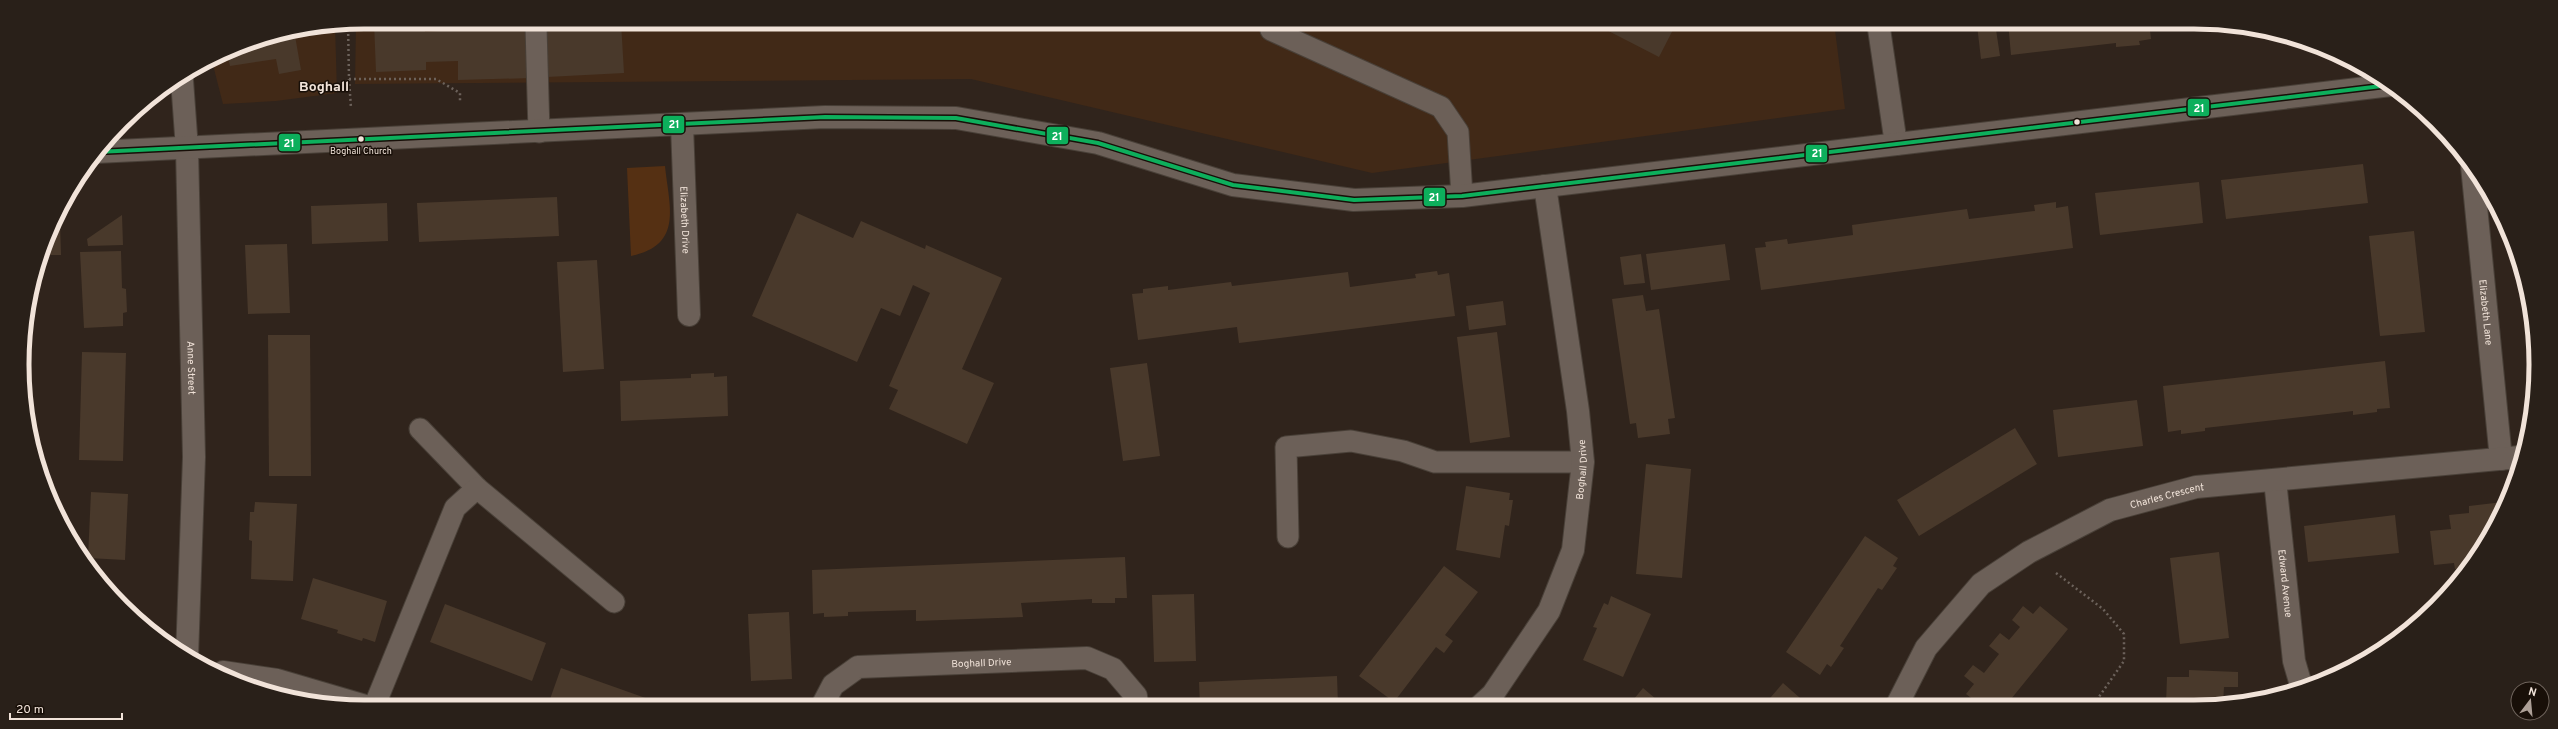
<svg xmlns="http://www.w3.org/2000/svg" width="2558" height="729" font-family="Overpass,sans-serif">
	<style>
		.built { fill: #412917 }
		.green { fill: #553013 }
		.building { fill: #49392b }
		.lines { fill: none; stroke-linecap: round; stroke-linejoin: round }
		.lane-casing { stroke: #494038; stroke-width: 23 }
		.street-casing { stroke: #494038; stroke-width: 24 }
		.path { stroke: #6c625b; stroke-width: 2.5; stroke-dasharray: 2 3; stroke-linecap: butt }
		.lane { stroke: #6c6058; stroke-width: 21 }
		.street { stroke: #6c6058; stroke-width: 22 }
		.bus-1-casing { stroke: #180f08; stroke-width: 7 }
		.bus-1 { stroke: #0daf5c; stroke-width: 4 }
		.bus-dot { fill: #f1e3d9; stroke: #180f08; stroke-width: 1.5 }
		.labels { text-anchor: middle; stroke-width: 3; stroke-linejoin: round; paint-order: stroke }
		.bus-label { font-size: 9px; fill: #f1e3d9; stroke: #180f08 }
		.street-label { font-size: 10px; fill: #f1e3d9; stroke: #180f08 }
		.district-label { font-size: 14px; font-weight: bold; fill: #f1e3d9; stroke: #180f08 }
		.rim { fill: none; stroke: #f1e3d9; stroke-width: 5 }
		.line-badge { stroke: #180f08; stroke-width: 1.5 }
		.badge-label { font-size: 11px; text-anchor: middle; font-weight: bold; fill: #fff }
	</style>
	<rect width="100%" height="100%" fill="#30241c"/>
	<g class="built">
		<path d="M365,22H1834L1845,109L1372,173L971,79L355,84L356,23Z"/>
		<path d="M335,25L337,93L276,101L223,104L212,61L234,48L298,29Z"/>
	</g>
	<g class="green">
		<path d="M720,22H776L722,31Z"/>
		<path d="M665,166C669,206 684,245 631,256L627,168Z"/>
	</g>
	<g class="building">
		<path d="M374,22H424L425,32L456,30V22H498V29L530,28L532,78L458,80V61L426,62V70L376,72Z"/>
		<path d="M544,22H621L624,73L547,77Z"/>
		<path d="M1591,22H1677L1659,57Z"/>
		<path d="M2008,22H2149L2151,39L2139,41L2140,45L2116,47V43L2011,55Z"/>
		<path d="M1995,23L2000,56L1981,59L1977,25Z"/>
		<path d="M294,30L301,70L279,74L276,59L230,66L227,52L234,48Z"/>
		<path d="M2363,164L2368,203L2226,219L2221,180Z"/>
		<path d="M2199,182L2203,223L2100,235L2095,193Z"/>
		<path d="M557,197L559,236L419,242L417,203Z"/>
		<path d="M2056,202V208L2068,206L2073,248L1761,290L1755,248L1766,247L1765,242L1787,239L1788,244L1853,235L1852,225L1967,209L1969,219L2035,211L2034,205Z"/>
		<path d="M387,203L388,241L312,244L311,206Z"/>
		<path d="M797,213L853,238L861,221L925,249L926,245L1002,278L962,369L994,383L967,444L889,409L898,390L889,386L930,293L913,285L900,316L881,308L857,362L752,316Z"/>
		<path d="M122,215L123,245L88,246L87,239Z"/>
		<path d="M54,223H60L61,255H41Z"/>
		<path d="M2414,231L2425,332L2380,336L2369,236Z"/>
		<path d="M287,244L290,313L248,314L245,245Z"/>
		<path d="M1725,244L1730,280L1651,290L1646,254Z"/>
		<path d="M121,251L122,288L126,289L127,312L123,313V326L84,328L80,252Z"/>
		<path d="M1641,254L1645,283L1624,285L1620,257Z"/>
		<path d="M597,260L604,369L563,372L557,262Z"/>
		<path d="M1437,271L1438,275L1449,273L1455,316L1239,343L1237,327L1138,340L1132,294L1143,293V289L1168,286V290L1231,282L1232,286L1348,272L1350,287L1416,278L1415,274Z"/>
		<path d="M1643,295L1646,311L1659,309L1675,418L1668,419L1670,434L1638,438L1636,423L1630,424L1612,299Z"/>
		<path d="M1503,301L1506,325L1469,330L1466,306Z"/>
		<path d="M1497,332L1510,437L1470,443L1457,337Z"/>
		<path d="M268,335H310L311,476H269Z"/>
		<path d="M82,352L126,353L123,461L79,460Z"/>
		<path d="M2385,361L2390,408L2377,409V412L2353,415V411L2345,412L2205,428V431L2181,434V430L2168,432L2163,386Z"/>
		<path d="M1147,363L1160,456L1123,461L1110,368Z"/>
		<path d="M714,373V377L727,376L728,416L621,421L620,381L691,378V374Z"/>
		<path d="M2137,400L2143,446L2058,457L2053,410Z"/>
		<path d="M2015,428L2037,464L1919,536L1897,500Z"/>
		<path d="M1646,464L1691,469L1682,578L1636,574Z"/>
		<path d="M1466,486L1510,493L1509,500H1513L1509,526L1505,525L1500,558L1456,550Z"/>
		<path d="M91,492L128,494L125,560L88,558Z"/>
		<path d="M255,502L297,504L293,581L251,579L252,541L249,540L250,512H254Z"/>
		<path d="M2503,502L2490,536L2465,568L2455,569L2454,563L2434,565L2430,531L2451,529L2449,515L2469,513V506Z"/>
		<path d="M2395,515L2399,553L2308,562L2304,526Z"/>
		<path d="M1865,536L1898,558L1893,566L1897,568L1882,590L1878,588L1840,646L1844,648L1831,667L1827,664L1820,675L1786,652Z"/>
		<path d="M2219,552L2229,638L2180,644L2170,558Z"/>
		<path d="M1125,557L1127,598H1115V603H1092V599L1021,603L1023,617L916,621V610L848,612V616L824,617V613L813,614L812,570Z"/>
		<path d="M1444,566L1478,592L1445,635L1453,641L1444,653L1436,647L1394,702L1359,676Z"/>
		<path d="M313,578L387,601L375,642L363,638L362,641L337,633L338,630L301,619Z"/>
		<path d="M1194,594L1196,661L1154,662L1152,595Z"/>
		<path d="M1611,596L1651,614L1623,677L1583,660L1597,628L1593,627L1604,603L1608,605Z"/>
		<path d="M445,604L546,643L532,681L430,642Z"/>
		<path d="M2023,606L2033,614L2040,606L2068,629L2007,704H1979L1966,694L1974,684L1964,676L1973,665L1984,673L1999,654L1989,646L2000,633L2009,640L2020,627L2012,620Z"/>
		<path d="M789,612L792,679L751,681L748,614Z"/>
		<path d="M561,668L654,701L652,707H562L549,702Z"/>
		<path d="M2189,670L2238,672V687H2224L2223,704H2166L2167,677H2189Z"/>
		<path d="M1337,676L1338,705L1200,706L1199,682Z"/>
		<path d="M1783,683L1808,705H1764Z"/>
		<path d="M1643,688L1663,705H1629Z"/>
		<path d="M757,703V706H692V705Z"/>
	</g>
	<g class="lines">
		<defs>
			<g id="lane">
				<path d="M533,22L536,27L539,132"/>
				<path d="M1271,30L1441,107L1458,132L1462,196"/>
				<path d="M420,429L477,488"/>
				<path d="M1288,537L1286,447L1351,441L1403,451L1435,462H1583"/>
				<path d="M374,707L455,508L477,488L614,602"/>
			</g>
			<g id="street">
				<path d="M1878,22L1896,144"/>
				<path id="s1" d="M182,80L187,149L194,457L187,657"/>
				<path id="s2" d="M682,125L689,315"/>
				<path d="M96,152L825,117L956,118L1098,143L1233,185L1354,200L1462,196L2391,85"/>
				<path id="s3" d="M2472,166L2501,459"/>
				<path id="s4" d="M2275,480L2294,661L2301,685"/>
				<path d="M223,672L277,680L369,707"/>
				<path id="s5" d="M1481,705L1493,694L1549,611L1573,550L1583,462L1578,411L1545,186"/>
				<path id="s6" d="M1897,705L1926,648L1981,584L2029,552L2110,510L2196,487L2520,457"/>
				<path id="s7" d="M822,706L833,685L858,667L1087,658L1113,669L1136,696L1137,706"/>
			</g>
		</defs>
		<use href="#lane" class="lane-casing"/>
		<use href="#street" class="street-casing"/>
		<g class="path">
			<path d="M348,24L349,79H436L460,93V103"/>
			<path d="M349,79L351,108"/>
			<path d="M2056,573L2103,609L2124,634V661L2094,704"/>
		</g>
		<use href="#lane" class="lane"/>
		<use href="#street" class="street"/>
		<defs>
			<path id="bus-1" d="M97,152L825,117L956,118L1098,143L1233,185L1354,200L1462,196L2390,85"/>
		</defs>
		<use href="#bus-1" class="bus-1-casing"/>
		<use href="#bus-1" class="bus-1"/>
	</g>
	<g class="bus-dot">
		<circle cx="2077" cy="122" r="3.5"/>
		<circle cx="361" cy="139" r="3.5"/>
	</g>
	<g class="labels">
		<g class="bus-label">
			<text x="361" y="154">Boghall Church</text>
		</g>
		<g class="street-label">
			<text dy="4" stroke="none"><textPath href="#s2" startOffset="95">Elizabeth Drive</textPath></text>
			<text dy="4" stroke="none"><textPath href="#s3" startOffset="147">Elizabeth Lane</textPath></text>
			<text dy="4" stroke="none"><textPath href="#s1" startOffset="288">Anne Street</textPath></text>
			<text dy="4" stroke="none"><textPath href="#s5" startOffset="263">Boghall Drive</textPath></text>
			<text dy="4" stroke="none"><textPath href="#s6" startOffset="356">Charles Crescent</textPath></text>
			<text dy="4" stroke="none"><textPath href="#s4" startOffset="104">Edward Avenue</textPath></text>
			<text dy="4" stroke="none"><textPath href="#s7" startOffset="178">Boghall Drive</textPath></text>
		</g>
		<g class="district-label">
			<text x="324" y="91">Boghall</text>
		</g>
	</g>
	<path d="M0 0H2558V729H0ZM364 29H2194A335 335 0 0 1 2529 364V365A335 335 0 0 1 2194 700H364A335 335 0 0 1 29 365V364A335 335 0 0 1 364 29Z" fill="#292019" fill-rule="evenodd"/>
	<path class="rim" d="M364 29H2194A335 335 0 0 1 2529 364V365A335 335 0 0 1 2194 700H364A335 335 0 0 1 29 365V364A335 335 0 0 1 364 29Z"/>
	<g class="line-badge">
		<rect x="2187" y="98" width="23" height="19" rx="4" fill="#0daf5c"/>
		<rect x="662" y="115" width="23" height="19" rx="4" fill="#0daf5c"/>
		<rect x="1046" y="126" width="23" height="19" rx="4" fill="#0daf5c"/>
		<rect x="278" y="133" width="23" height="19" rx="4" fill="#0daf5c"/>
		<rect x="1805" y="144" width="23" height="19" rx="4" fill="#0daf5c"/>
		<rect x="1423" y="187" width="23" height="20" rx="4" fill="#0daf5c"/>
	</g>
	<g class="badge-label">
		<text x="2199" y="112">21</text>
		<text x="674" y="128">21</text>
		<text x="1057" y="140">21</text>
		<text x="289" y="147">21</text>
		<text x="1817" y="157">21</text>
		<text x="1434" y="201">21</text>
	</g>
	<g transform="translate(2530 701) rotate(16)"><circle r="19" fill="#180f08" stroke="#6f645c"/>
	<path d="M0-3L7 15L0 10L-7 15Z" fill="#ada097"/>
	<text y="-6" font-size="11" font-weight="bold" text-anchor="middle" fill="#f1e3d9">N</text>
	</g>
	<path d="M10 713v6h112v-6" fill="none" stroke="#f1e3d9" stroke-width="2"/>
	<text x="16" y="713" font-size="12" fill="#f1e3d9" stroke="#180f08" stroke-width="3" paint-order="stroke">20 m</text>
</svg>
